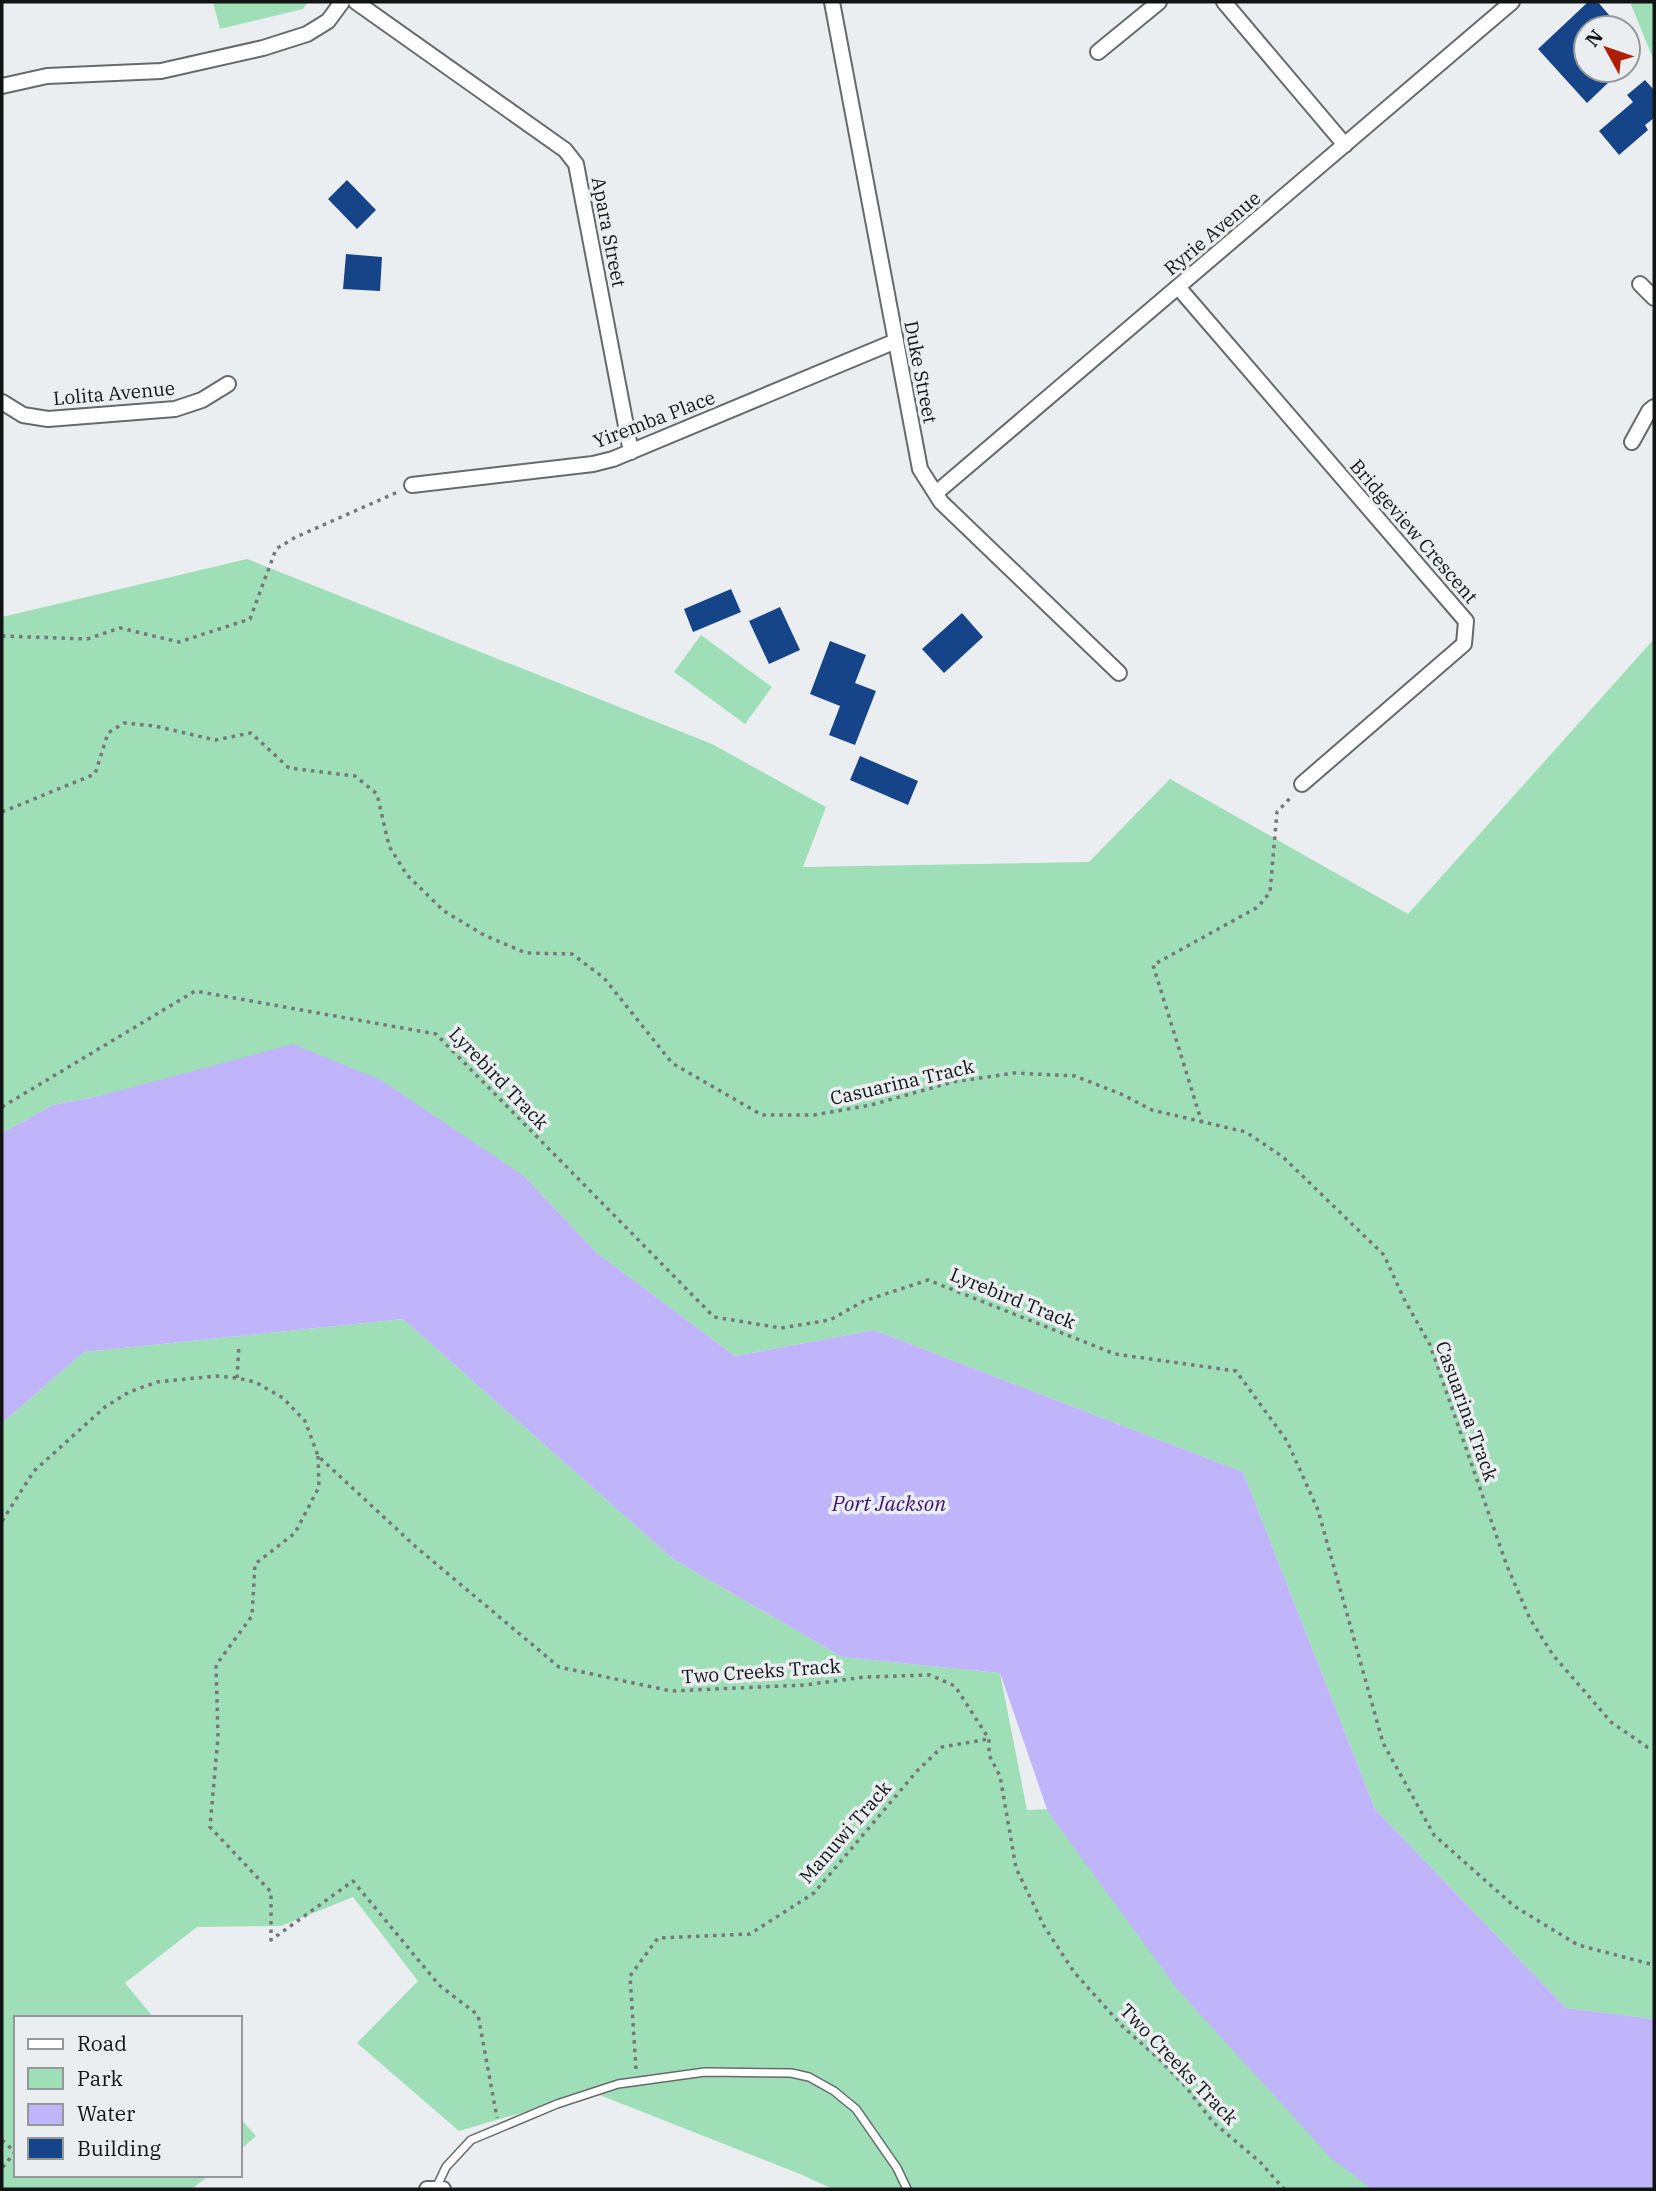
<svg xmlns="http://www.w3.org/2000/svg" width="1656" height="2191" font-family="'IBM Plex Serif',serif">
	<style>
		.green { fill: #9fdfb8 }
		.water { fill: #c0b4fa }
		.building { fill: #154588 }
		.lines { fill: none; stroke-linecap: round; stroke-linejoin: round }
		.lane-casing { stroke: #676a6b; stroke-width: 10 }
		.street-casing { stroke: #676a6b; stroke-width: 18 }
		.path { stroke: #757778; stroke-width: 3.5; stroke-dasharray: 3.5 5; stroke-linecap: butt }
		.lane { stroke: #fff; stroke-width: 7 }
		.street { stroke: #fff; stroke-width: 14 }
		.labels { text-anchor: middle; stroke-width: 7; stroke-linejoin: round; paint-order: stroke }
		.street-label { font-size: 19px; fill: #131414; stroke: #ebeef0 }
		.water-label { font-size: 21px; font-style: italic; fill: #391578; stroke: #ebeef0 }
	</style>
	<rect width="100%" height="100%" fill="#ebeef0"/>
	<g class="green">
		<path d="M213,2H308L303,9L220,29Z"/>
		<path d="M1630,2H1654V61Z"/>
		<path d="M247,559L712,744L826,807L803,867L1089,862L1170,779L1408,914L1654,639V2019L1566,2008L1375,1809L1243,1472L874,1330L735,1356L597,1253L524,1176L103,1095L53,1105L2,1133V617Z"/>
		<path d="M701,635L772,687L745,724L674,672Z"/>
		<path d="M403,1319L673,1559L842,1657L1000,1673L1027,1810L1053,1809L1392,2189H833L800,2174L592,2092L459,2131L357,2043L418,1981L353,1897L281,1926L197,1927L125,1983L154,2018H16V2175H209L192,2189H2V1423L84,1352Z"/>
		<path d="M240,2118L256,2136L240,2150Z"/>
	</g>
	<path class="water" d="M293,1044L381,1080L524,1176L597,1253L735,1356L874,1330L1243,1472L1375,1809L1566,2008L1654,2019V2189H1372L1330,2157L1178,1990L1048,1812L1000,1673L842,1657L673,1559L403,1319L84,1352L2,1423V1133L53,1105L103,1095Z"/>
	<g class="building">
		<path d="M1588,2H1598L1620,28H1586V70H1600L1610,81L1587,103L1538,49Z"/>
		<path d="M1645,80L1654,90V118L1645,125L1648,130L1619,155L1599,131L1633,102L1627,95Z"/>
		<path d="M347,180L376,210L357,229L328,199Z"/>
		<path d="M346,254L382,257L380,291L343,289Z"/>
		<path d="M731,589L741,612L693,632L684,609Z"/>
		<path d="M780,607L800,650L769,664L749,621Z"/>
		<path d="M962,613L983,637L944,673L922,649Z"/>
		<path d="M830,641L866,655L855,683L876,691L855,745L829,735L840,706L810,694Z"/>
		<path d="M860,756L918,781L908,805L850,780Z"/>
	</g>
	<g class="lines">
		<defs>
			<path id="lane" d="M436,2188L446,2167L471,2140L557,2104L618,2084L705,2072L791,2073L809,2077L834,2091L856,2109L897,2168L907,2189"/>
			<g id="street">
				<path d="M356,2L565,150L576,164L631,452"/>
				<path d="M832,2L920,469L941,502L1119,673"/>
				<path d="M1224,2L1345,145"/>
				<path d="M1098,52L1159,2"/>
				<path d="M2,86L47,76L161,71L263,48L307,34L328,21L342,2"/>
				<path d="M1640,284L1654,298"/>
				<path d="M1178,287L1466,621L1464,644L1302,784"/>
				<path d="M2,402L23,415L48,419L175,409L202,400L228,384"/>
				<path d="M1632,442L1649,411L1654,407"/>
				<path d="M412,485L593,464L613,459L896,341"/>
				<path d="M936,493L1512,2"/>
				<path d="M427,2189H443"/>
			</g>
		</defs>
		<use href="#lane" class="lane-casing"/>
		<use href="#street" class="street-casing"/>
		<g class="path">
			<path d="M2,636L87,639L120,628L179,642L250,619L276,549L296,537L400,491"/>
			<path d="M2,812L95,774L108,733L124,723L155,726L215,740L251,733L289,768L355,776L377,794L389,846L407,875L444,911L484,935L526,953L572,954L604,978L672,1063L762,1115H814L871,1105L953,1082L1014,1073L1075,1076L1121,1094L1152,1110L1246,1132L1283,1157L1384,1255L1404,1299L1430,1345L1507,1566L1530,1619L1553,1655L1611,1722L1647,1747L1654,1748"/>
			<path d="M2,1107L195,991L436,1034L714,1317L781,1328L830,1320L864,1301L928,1280L1115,1354L1236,1371L1287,1441L1318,1510L1383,1743L1434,1835L1514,1906L1578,1945L1654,1965"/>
			<path d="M1202,1123L1153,965L1258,907L1270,892L1277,812L1293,795"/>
			<path d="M237,1378L239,1345"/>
			<path d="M318,1456L319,1487L295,1533L255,1564L252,1616L216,1665L218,1737L210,1827L271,1892V1940L353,1881L439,1985L478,2015L497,2118"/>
			<path d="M2,1521L34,1471L105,1407L129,1392L157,1382L216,1376L237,1378L255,1382L283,1398L305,1421L318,1456L416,1547L559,1667L671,1691L804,1685L865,1677L930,1675L955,1686L989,1739V1755L1000,1776L1016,1868L1044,1926L1074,1972L1124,2028L1158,2058L1185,2086L1213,2122L1260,2162L1284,2189"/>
			<path d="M636,2069L630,1976L658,1938L750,1934L814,1893L917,1771L942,1747L989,1739"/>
			<path d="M2,2140L15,2152L2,2168"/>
		</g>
		<use href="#lane" class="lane"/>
		<use href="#street" class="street"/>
	</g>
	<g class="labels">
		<g class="street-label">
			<text transform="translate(609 232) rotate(79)" y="7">Apara Street</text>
			<text transform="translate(1212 233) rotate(-40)" y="7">Ryrie Avenue</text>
			<text transform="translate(921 372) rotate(79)" y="7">Duke Street</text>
			<text transform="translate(114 393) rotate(-5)" y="7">Lolita Avenue</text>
			<text transform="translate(654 419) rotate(-21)" y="7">Yiremba Place</text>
			<text transform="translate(1414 531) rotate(49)" y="7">Bridgeview Crescent</text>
			<text transform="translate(499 1078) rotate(46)" y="7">Lyrebird Track</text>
			<text transform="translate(902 1082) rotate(-13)" y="7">Casuarina Track</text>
			<text transform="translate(1013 1298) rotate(22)" y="7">Lyrebird Track</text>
			<text transform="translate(1467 1411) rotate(70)" y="7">Casuarina Track</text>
			<text transform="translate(761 1671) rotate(-4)" y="7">Two Creeks Track</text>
			<text transform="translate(845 1832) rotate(-49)" y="7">Manuwi Track</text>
			<text transform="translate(1179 2064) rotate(46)" y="7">Two Creeks Track</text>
		</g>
		<g class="water-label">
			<text x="889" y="1511">Port Jackson</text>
		</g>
	</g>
	<rect width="1656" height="2191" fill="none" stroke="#131414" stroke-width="7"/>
	<rect x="14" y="2016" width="228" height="161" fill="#ebeef0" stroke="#959798" stroke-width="2"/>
	<rect x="28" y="2039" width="35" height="10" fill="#ffffff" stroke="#959798" stroke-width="2"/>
	<text x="77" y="2051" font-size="21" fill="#131414">Road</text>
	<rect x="28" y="2068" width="35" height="21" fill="#9fdfb8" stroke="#959798" stroke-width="2"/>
	<text x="77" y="2086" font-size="21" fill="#131414">Park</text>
	<rect x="28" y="2104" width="35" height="21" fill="#c0b4fa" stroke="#959798" stroke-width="2"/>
	<text x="77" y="2121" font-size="21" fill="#131414">Water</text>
	<rect x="28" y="2138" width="35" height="21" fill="#154588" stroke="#959798" stroke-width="2"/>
	<text x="77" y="2156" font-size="21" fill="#131414">Building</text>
	<g transform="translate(1607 49) rotate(310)"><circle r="33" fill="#ebeef0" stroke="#959798" stroke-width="2"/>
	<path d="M0-5L12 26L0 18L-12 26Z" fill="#ae2003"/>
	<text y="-10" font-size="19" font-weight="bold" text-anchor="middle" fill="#131414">N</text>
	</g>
</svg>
